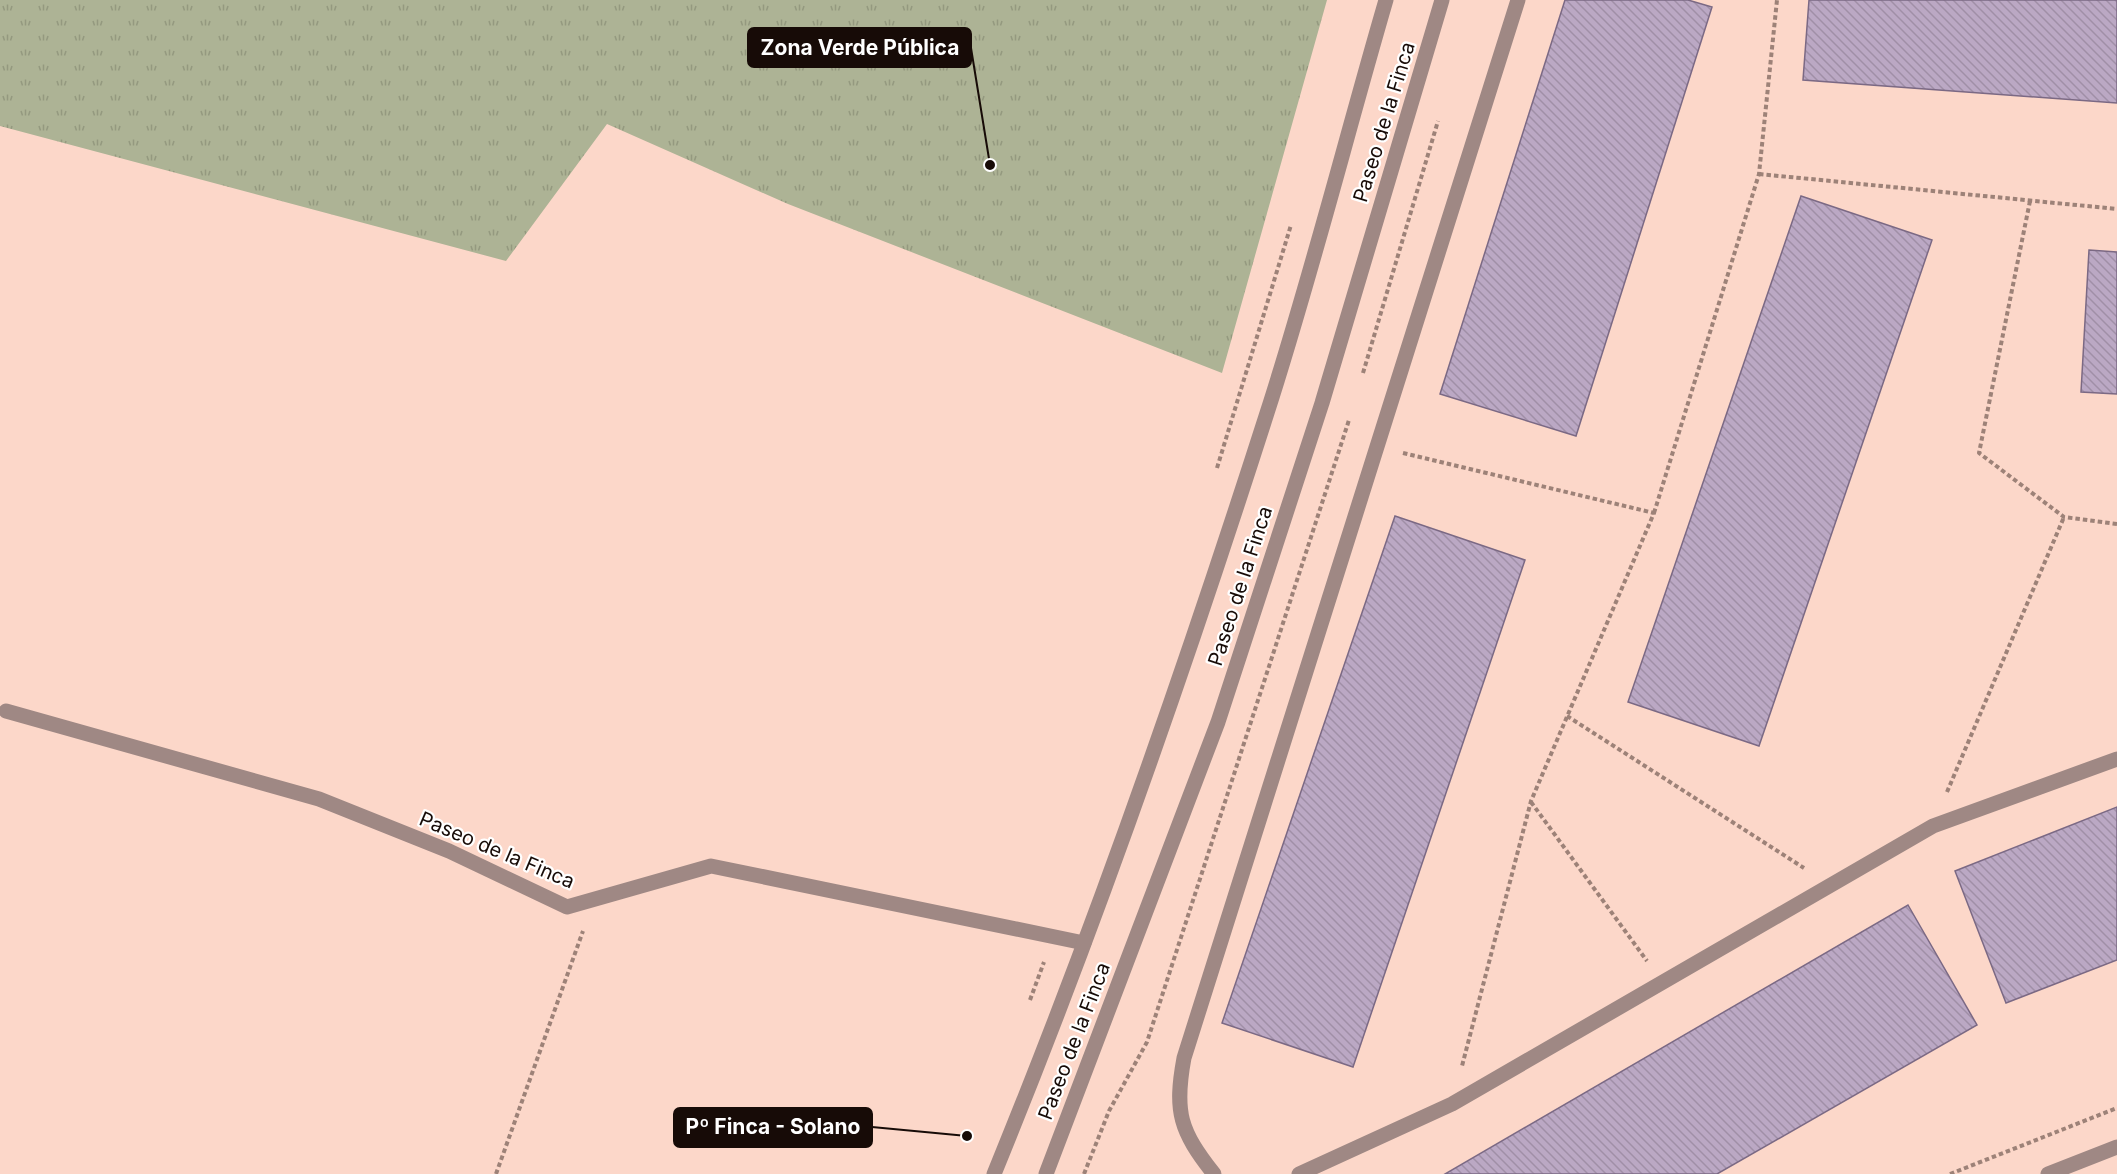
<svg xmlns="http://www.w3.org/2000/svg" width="2117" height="1174" font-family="Inter,sans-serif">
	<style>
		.park { fill: url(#park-tufts) }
		.building { fill: url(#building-back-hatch); stroke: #7b6984; stroke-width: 1.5 }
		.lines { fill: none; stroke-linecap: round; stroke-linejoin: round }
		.path { stroke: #9d8278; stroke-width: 4; stroke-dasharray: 4.5 3; stroke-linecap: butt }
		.lane { stroke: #9f8884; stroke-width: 15 }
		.street { stroke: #9f8884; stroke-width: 15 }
		.labels { text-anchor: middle; stroke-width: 4.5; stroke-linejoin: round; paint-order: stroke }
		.street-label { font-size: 20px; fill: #170b07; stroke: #fff }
		.leader { fill: none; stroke: #170b07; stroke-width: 2 }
		.callout-dot { fill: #170b07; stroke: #fff; stroke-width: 2 }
		.callout { fill: #170b07; stroke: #170b07; stroke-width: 2 }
		.callout-label { font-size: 21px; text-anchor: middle; font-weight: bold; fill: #fff }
	</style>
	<defs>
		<pattern id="park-tufts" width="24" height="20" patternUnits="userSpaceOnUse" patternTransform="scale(1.5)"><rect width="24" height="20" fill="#adb395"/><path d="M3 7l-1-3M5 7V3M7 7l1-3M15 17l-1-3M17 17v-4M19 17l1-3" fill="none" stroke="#94997f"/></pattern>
		<pattern id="building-back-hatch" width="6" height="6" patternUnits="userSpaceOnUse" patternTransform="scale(1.5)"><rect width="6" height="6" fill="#bba8c4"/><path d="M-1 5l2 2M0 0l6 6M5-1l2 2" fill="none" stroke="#a08fa7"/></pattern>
	</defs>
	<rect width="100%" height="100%" fill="#fcd7c9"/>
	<path class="park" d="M0,0H1327L1222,373L788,204L607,124L506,261L0,126Z"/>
	<g class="building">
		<path d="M1565,0H1688L1712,7L1576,436L1440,394Z"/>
		<path d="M1809,0H2117V103L1803,80Z"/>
		<path d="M1801,196L1932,240L1759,746L1628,702Z"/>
		<path d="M2089,250L2117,252V394L2081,392Z"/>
		<path d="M1395,516L1525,560L1353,1067L1222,1023Z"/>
		<path d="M2117,807V960L2006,1003L1955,871Z"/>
		<path d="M1908,905L1977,1025L1717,1174H1445Z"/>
	</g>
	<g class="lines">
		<g class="path">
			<path d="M1759,174L2117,209"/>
			<path d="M2030,201L1979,453L2064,517L2117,524"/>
			<path d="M1363,373L1438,121"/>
			<path d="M1403,453L1654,513L1531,801L1462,1066"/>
			<path d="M1217,468L1291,225"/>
			<path d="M1654,513L1759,174L1777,0"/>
			<path d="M1567,716L1804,868"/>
			<path d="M1947,792L2064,517"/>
			<path d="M1531,802L1647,961"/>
			<path d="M1030,1000L1044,962"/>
			<path d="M496,1174L583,931"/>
			<path d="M1084,1174L1109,1111L1147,1042L1349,420"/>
			<path d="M1950,1174L2117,1108"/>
		</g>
		<g class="lane">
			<path d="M1214,1174C1180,1131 1174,1112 1184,1058L1518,0"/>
			<path d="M1299,1174L1452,1104L1933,826L2117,759"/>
		</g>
		<g class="street">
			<path d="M6,711L319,799L449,851L567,907L711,866L1084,943"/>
			<path d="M994,1174C1096,925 1185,669 1267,413C1311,277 1346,137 1386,0"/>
			<path d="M1046,1174L1218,722L1322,403L1442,0"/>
			<path d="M2048,1174L2117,1147"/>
		</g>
	</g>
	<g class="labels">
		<g class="street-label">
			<text transform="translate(1384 122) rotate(-73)" y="7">Paseo de la Finca</text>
			<text transform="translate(1240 586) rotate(-72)" y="7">Paseo de la Finca</text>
			<text transform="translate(497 850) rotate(23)" y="7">Paseo de la Finca</text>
			<text transform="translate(1074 1041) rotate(-69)" y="7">Paseo de la Finca</text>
		</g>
	</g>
	<path class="leader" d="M990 165L971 48M967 1136L872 1127"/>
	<g class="callout-dot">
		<circle cx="990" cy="165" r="6"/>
		<circle cx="967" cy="1136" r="6"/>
	</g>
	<g class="callout">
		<rect x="748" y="28" width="223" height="39" rx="6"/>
		<rect x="674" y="1108" width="198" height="39" rx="6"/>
	</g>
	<g class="callout-label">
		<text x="860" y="55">Zona Verde Pública</text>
		<text x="773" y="1134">Pº Finca - Solano</text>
	</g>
</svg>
